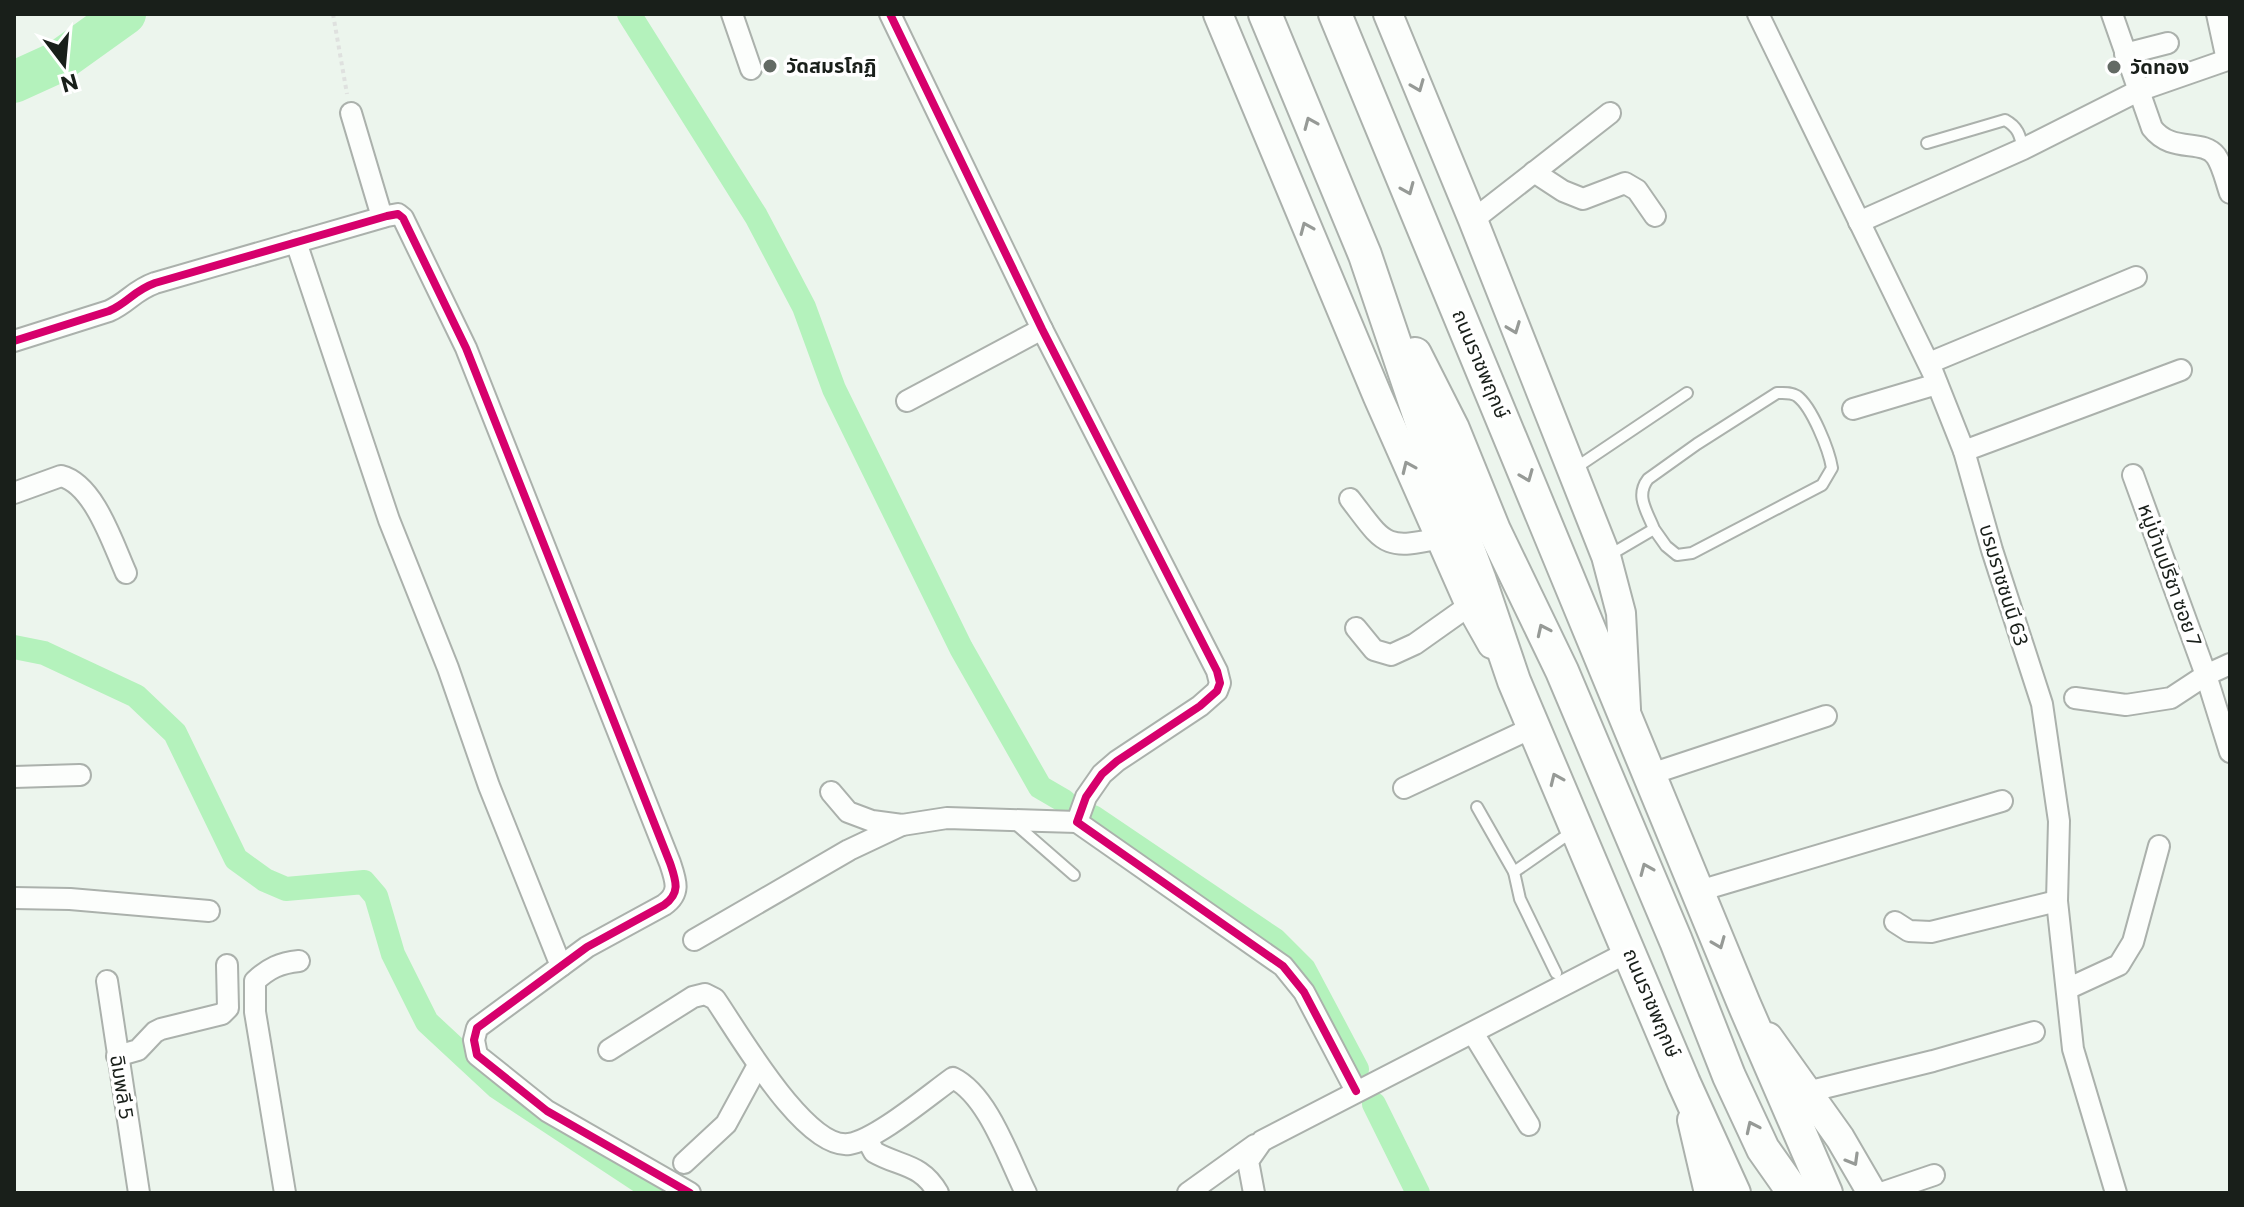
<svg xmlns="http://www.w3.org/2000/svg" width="2244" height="1207" font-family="Commissioner,'Noto Sans Thai',sans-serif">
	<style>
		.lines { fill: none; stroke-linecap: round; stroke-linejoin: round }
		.canal { stroke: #b4f2bc; stroke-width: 24 }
		.river { stroke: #b4f2bc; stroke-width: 42 }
		.lane-casing { stroke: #abb1ac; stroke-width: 14 }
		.street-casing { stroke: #abb1ac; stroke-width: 24 }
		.secondary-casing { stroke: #abb1ac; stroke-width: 32 }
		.primary-casing { stroke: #abb1ac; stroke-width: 36 }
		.path { stroke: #dfe1df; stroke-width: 4; stroke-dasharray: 4 4; stroke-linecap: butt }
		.lane { stroke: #fcfefc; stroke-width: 10 }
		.street { stroke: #fcfefc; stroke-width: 20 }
		.secondary { stroke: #fcfefc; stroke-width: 28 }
		.primary { stroke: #fcfefc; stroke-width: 32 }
		.cycleway-casing { stroke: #fff; stroke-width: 13 }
		.cycleway { stroke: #d6006c; stroke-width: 8 }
		.oneway { stroke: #969a96 }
		.poi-dot { fill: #636a64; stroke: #fff; stroke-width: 3 }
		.labels { text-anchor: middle; stroke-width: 7; stroke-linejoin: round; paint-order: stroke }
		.poi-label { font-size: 20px; font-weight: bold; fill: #191f1a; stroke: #fff; text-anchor: start }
		.street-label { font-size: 20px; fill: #191f1a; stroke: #fff }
	</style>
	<rect width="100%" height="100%" fill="#ecf5ed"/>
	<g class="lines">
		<g class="canal">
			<path d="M629,14L756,216L804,307L834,389L961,648L1040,787L1064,801"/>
			<path d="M14,647L44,653L136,696L175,733L236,859L265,880L286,889L364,882L376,896L393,954L427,1022L497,1087L658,1193"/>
			<path d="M1093,817L1275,940L1304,969L1357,1069"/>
			<path d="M1374,1104L1418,1193"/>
		</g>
		<path class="river" d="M14,82L58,62L125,14"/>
		<defs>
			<g id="lane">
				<path d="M1927,143L2005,120C2018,127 2020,135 2023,149"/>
				<path d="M1574,469L1687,393"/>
				<path d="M1608,556L1654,529L1666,546L1677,555L1692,553L1822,485L1832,468C1829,450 1812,407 1797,396C1791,392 1784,393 1777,393L1697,444L1648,479C1635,496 1647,511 1654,529"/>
				<path d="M1477,807L1514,872"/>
				<path d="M1012,821L1074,875"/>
				<path d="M1556,973L1520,899L1514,872L1573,831"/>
			</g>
			<g id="street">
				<path d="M732,14L751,69"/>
				<path d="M890,14L1042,329L1217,671L1220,683L1217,691L1200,706L1117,761L1102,774L1086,797L1077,822L1283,966L1304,992L1356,1091"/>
				<path d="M1758,14L1933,373L1964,451L1992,550L2042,704L2059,821L2057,901L2073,1049L2116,1193"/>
				<path d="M2112,14L2152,128C2172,154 2202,138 2216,156C2223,166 2226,182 2230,193"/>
				<path d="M2217,14L2227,60"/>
				<path d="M2125,54L2168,43"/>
				<path d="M351,113L382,217"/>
				<path d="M1534,172L1563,191L1583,199L1625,183L1637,190L1655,216"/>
				<path d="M1473,220L1610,113"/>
				<path d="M1859,222L2023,149L2138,91L2230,59"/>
				<path d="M296,242L389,520L448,668L489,786L561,966"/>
				<path d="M14,341L109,311C129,302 133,291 155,283L387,216L398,214L403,218L466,348L670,863C676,881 681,893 664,905L587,947L477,1028L474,1040L477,1055L547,1111L690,1193"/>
				<path d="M1929,363L2136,277"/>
				<path d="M907,401L1042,329"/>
				<path d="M1853,409L1937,384"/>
				<path d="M1964,451L2181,370"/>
				<path d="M2133,475L2206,675L2230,752"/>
				<path d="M14,493L61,476C94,484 113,544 126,573"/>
				<path d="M1350,499C1384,543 1383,551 1440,538"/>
				<path d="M1356,628L1374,650L1391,655L1415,644L1470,605"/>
				<path d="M2075,698L2126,705L2171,698L2206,675L2230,664"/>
				<path d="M1651,774L1826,716"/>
				<path d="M14,777L80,775"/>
				<path d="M1404,788L1534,727"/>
				<path d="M831,792L848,812L872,821L902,825L947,818L1077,822"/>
				<path d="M1699,891L2002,801"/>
				<path d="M14,898L70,899L209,911"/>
				<path d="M1895,922L1909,931L1931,932L2057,901"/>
				<path d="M694,940L849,850L902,825"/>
				<path d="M107,981L139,1193"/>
				<path d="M2067,989L2119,965L2133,942L2159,846"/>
				<path d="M1473,1033L1529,1125"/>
				<path d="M609,1050L693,997L705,994L715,999C738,1032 805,1150 849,1144C876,1140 929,1095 953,1078C988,1095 1009,1159 1026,1193"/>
				<path d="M117,1056L138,1050L155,1032L161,1029L222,1014L228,1008L227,965"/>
				<path d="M1807,1092L1933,1061L2034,1032"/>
				<path d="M867,1139L874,1152C900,1167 921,1163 938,1193"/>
				<path d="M684,1163L726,1124L757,1067"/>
				<path d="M285,1193L255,1012V981C269,968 280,963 299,961"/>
				<path d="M1188,1193L1255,1145"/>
				<path d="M1254,1193L1248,1161L1262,1141L1630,951"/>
				<path d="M1881,1193L1934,1175"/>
			</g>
			<g id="secondary">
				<path d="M1218,14L1378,397L1470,605L1492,644"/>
				<path d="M1388,14L1473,220L1606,556L1621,613L1626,709"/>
				<path d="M1768,1037L1840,1138L1872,1193"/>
				<path d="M1692,1120L1709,1193"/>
			</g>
			<g id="primary">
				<path d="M1265,14L1365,255L1431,450L1479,578L1514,681L1684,1083L1734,1193"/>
				<path d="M1335,14L1744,1004L1826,1193"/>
				<path d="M1415,354L1453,429L1494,530L1562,671L1676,941L1729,1076L1763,1149L1794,1193"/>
			</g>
		</defs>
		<use href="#lane" class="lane-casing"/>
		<use href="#street" class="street-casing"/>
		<use href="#secondary" class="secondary-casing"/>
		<use href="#primary" class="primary-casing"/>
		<path class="path" d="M333,14L347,94"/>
		<use href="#lane" class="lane"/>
		<use href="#street" class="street"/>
		<use href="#secondary" class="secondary"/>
		<use href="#primary" class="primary"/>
		<defs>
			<g id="cycleway">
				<path d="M890,14L1042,329L1217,671L1220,683L1217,691L1200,706L1117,761L1102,774L1086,797L1077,822L1283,966L1304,992L1356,1091"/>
				<path d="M14,341L109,311C129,302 133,291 155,283L387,216L398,214L403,218L466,348L670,863C676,881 681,893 664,905L587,947L477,1028L474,1040L477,1055L547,1111L690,1193"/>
			</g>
		</defs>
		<use href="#cycleway" class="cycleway-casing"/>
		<use href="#cycleway" class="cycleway"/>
	</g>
	<defs><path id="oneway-chevron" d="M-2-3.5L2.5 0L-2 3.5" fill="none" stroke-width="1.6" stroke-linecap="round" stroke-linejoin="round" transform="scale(2)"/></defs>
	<g class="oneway">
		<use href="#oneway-chevron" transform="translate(1418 86) rotate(68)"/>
		<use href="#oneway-chevron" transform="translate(1310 123) rotate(-113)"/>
		<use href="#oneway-chevron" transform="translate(1408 189) rotate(67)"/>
		<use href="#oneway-chevron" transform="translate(1306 228) rotate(-113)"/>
		<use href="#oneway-chevron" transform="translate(1514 328) rotate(69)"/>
		<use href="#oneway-chevron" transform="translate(1408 467) rotate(-114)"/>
		<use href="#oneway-chevron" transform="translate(1527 476) rotate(68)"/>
		<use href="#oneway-chevron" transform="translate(1543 630) rotate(-115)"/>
		<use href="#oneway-chevron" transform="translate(1556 779) rotate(-114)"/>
		<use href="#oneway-chevron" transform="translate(1646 869) rotate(-113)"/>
		<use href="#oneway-chevron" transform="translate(1719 943) rotate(68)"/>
		<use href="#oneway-chevron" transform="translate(1752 1127) rotate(-115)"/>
		<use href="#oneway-chevron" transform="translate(1853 1160) rotate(60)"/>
	</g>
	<g class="poi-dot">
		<circle cx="770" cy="66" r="8"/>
		<circle cx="2114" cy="67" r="8"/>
	</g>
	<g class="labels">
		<g class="poi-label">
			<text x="786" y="73">วัดสมรโกฏิ</text>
			<text x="2130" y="74">วัดทอง</text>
		</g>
		<g class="street-label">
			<text transform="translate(1481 364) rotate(67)" y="7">ถนนราชพฤกษ์</text>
			<text transform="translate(2170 575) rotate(70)" y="7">หมู่บ้านปรีชา ซอย 7</text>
			<text transform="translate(2004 585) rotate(73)" y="7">บรมราชชนนี 63</text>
			<text transform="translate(1652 1003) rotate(67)" y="7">ถนนราชพฤกษ์</text>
			<text transform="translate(122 1087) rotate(81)" y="7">ฉิมพลี 5</text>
		</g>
	</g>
	<rect width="2244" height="1207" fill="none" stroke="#191f1a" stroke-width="32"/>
	<g transform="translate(64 64) rotate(164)" stroke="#ffffff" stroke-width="6" paint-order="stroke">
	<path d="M0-6L14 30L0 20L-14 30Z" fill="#191f1a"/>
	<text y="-12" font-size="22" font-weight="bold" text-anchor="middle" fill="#191f1a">N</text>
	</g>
</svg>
